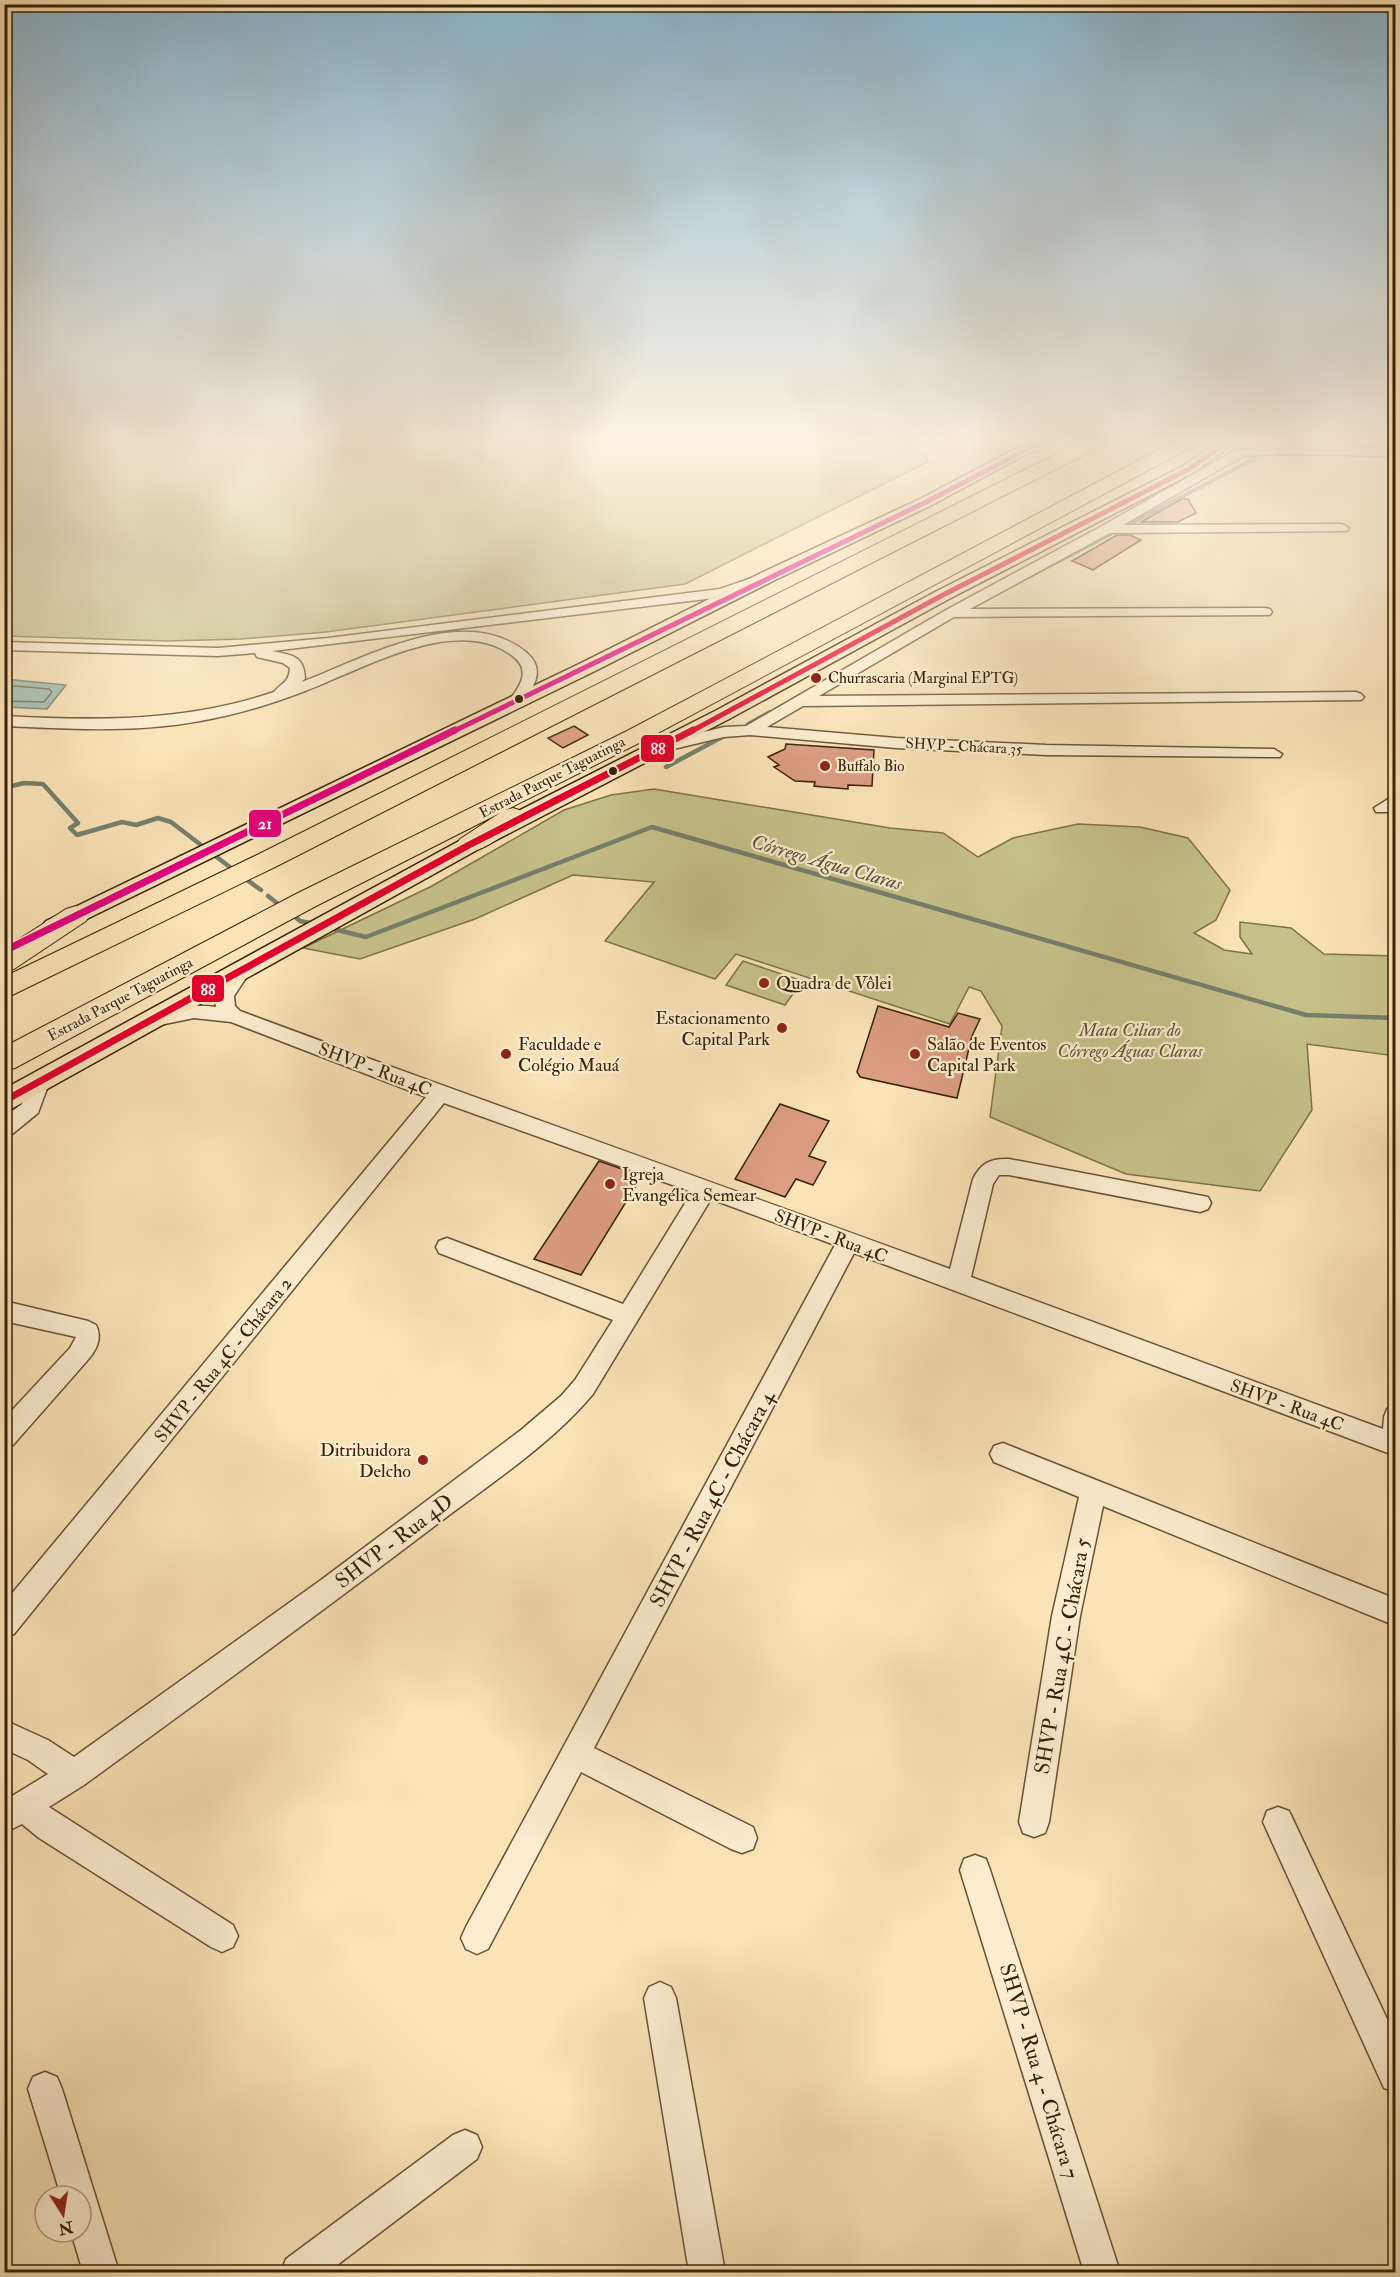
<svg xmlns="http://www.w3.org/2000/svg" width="1400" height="2277" font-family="'IM FELL Double Pica',serif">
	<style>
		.green { fill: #c6c189; stroke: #7e7248; stroke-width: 1.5 }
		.water { fill: #9ebeb2; stroke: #74806d; stroke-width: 1.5 }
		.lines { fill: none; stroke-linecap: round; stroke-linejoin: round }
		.shore { stroke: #6a705c; stroke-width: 1.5 }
		.stream-far1 { stroke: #74806d; stroke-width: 4 }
		.stream { stroke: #74806d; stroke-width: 4.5 }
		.building { fill: #dc9d82; stroke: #362206; stroke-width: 1.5 }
		.minor-casing { stroke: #675232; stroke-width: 3 }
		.major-casing { stroke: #362206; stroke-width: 3 }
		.highway-casing { stroke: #362206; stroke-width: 2 }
		.minor { fill: #fcedd0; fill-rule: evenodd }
		.major { fill: #fae3b7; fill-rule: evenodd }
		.highway { fill: #fae3b7; fill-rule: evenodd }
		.bus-1-far1-casing { stroke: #fcedd0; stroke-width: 8 }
		.bus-1-casing { stroke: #fcedd0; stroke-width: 10 }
		.bus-2-far1-casing { stroke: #fcedd0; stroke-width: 8 }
		.bus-2-casing { stroke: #fcedd0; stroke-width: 10 }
		.bus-1-far1 { stroke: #e5007d; stroke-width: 5 }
		.bus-1 { stroke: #e5007d; stroke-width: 7 }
		.bus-2-far1 { stroke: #e4002b; stroke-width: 5 }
		.bus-2 { stroke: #e4002b; stroke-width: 7 }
		.poi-dot { fill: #8f2418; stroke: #fcedd0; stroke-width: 2 }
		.bus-dot { fill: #362206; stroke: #fcedd0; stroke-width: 2 }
		.labels { text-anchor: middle; stroke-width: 4.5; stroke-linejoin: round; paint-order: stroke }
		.far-poi-label { font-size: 15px; fill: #362206; stroke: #fcedd0; text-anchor: start }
		.far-street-label { font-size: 15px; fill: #362206; stroke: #fcedd0 }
		.poi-label { font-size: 18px; fill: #362206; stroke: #fcedd0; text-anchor: start }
		.park-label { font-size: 18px; font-style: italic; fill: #61522d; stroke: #fcedd0 }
		.street-label { font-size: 18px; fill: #362206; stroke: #fcedd0 }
		.water-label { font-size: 20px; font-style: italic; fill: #55513a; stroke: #fcedd0 }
		.near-street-label { font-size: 21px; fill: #362206; stroke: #fcedd0 }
		.line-badge { stroke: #fcedd0; stroke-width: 2 }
		.badge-label { font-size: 16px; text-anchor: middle; font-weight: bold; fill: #fff }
	</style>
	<rect width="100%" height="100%" fill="#fae3b7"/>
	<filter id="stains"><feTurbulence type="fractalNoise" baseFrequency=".00333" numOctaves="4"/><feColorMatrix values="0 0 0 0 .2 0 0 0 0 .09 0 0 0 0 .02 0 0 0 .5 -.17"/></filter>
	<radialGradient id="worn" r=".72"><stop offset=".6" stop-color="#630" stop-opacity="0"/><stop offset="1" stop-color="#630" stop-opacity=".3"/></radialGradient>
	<g class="green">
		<path d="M5,439H903L929,461L685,584L326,632L242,639L167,641L5,636Z"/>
		<path d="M654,789L890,828L943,833L978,857L1013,838L1078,824L1140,827L1188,838L1230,890L1216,920L1194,933L1224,950L1252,954L1240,937V922L1291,928L1324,954L1395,956V1056L1307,1044L1312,1110L1260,1191L1126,1174L990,1117L1002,1026L981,991L969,987L950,1024L736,954L715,979L605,941L654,882L573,875L475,919L360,959L303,948L432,886L564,810L611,795Z"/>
		<path d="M743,961L802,981L785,1005L726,985Z"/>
	</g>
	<path class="water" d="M5,679L66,685L47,709L5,707Z"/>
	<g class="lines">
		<path class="shore" d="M4,685L49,689L52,692L44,702L4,701"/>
		<g class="stream-far1">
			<path d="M1285,442L1290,439"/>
			<path d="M1128,525L1254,459"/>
			<path d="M1028,577L1113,533"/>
			<path d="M748,724L770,712"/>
		</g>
		<g class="stream">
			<path d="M666,767L726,735"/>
			<path d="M4,788L24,783L43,784L78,823L70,828L77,835L122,822L136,825L158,818L171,822L235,871"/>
			<path d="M243,877L261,890"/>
			<path d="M268,896L283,908"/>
			<path d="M291,913L300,921L315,924"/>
			<path d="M329,928L366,937L652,827L1306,1015L1396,1018"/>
		</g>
	</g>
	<g class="building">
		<path d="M1182,499H1188L1196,513L1178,522H1141Z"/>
		<path d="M1117,535H1130L1141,540L1093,570L1072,561Z"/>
		<path d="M574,726L588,735L563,748L548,738Z"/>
		<path d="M786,744L874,750L872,786L848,785V789L823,787L814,786L815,782L795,781L774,767L779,765L768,757L785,749Z"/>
		<path d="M878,1006L949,1027L958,1013L980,1019L972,1036L957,1098L860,1077L857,1072Z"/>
		<path d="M780,1104L829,1121L809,1156L826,1162L813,1185L796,1179L785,1197L735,1179Z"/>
		<path d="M599,1161L642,1176L581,1275L534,1259Z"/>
	</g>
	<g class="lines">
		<defs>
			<g id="minor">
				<path d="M1281,446L1396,448V456L1281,454L1243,456L1123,525L1342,524L1349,528L1347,531L1110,533L970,609L1265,608L1270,609L1272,612L1270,615L954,617L819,696L1356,692L1361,694L1364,697L1361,700L803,706L767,727L896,738L1046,745L1274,749L1282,754L1280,757L1046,755L896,748L750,735L724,737L665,751L657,746L659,743L724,727L746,726L946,610L1102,526L1236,450Z"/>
				<path d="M749,579L754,580L756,583L754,586L723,597L272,651C291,655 304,655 305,678L302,682C365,658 465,601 527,653C545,669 535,685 524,701L519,703L511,698C520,686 530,671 515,658C459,611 362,670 305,691C271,704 236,715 200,721C136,733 69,729 4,726V716C96,721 186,722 274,692C282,682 289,683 290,668L283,663L257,657L255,653L218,656L4,650V642L218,648L328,638L720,589Z"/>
				<path d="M1396,794V807L1388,812H1376L1374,808Z"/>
				<path d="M243,963L250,965L252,969L234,996L235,1006L240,1011C476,1099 714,1182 950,1269L973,1179C981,1163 991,1158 1009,1159L1208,1197L1211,1203L1208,1209L1200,1212L1009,1175H999L993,1184L971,1277L1383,1429L1384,1417L1387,1409L1396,1406V1456L854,1253L594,1748L753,1827L757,1838L753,1849L742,1853L731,1849L581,1772L488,1949L477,1954L466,1949L461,1938L466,1927L835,1245L711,1199L593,1394C550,1446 485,1487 432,1528C317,1615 201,1700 84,1785L49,1807L233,1925L238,1936L233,1947L222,1952L211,1947L39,1838L22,1824L4,1833V1801L48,1774L28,1760L4,1749V1720L48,1740L74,1757L321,1580L521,1430L561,1396L575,1380L613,1320L439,1253L436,1247L439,1241L447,1238L623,1304L692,1192L444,1103L14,1634L4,1638V1603L426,1097L231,1022L194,1018L160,1025L153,1023L150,1018L153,1013C175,1007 194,1004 216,1007L214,995L236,965Z"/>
				<path d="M39,1076L46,1078L49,1083L38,1113L11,1135L4,1137V1117L22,1104L32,1078Z"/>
				<path d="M4,1301L88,1321L96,1325C103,1339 96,1351 86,1362L13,1445L4,1448V1419L70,1348L76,1337L4,1321Z"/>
				<path d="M1003,1443L1396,1599V1626L1103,1506L1080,1616L1049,1822L1045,1833L1034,1837L1023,1833L1019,1822L1052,1616L1079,1497L994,1462L990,1454L994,1446Z"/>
				<path d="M1278,1807L1289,1811L1396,2038V2092L1384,2088L1263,1822L1267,1811Z"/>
				<path d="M975,1855L986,1859L990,1870L1120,2272H1084L960,1870L964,1859Z"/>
				<path d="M660,1982L671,1987L676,1998L725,2272H689L644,1998L649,1987Z"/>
				<path d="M45,2072L57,2077L62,2089L119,2272H83L71,2232H81V2196H61L28,2089L33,2077Z"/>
				<path d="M465,2130L477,2135L482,2147L477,2159L328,2272H281L286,2259L453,2135Z"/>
			</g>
			<g id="major">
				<path d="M1034,439H1054L932,505L775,580L595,671L62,931L54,934L46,931L42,926L46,921L581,663L763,572L920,499Z"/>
				<path d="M1221,439H1239L1195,472L947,600L729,719L477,850L13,1108L4,1111V1089L461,840L715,711L935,592L1183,466Z"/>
				<path d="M1254,439H1273L1289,450L1281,455Z"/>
			</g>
			<g id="highway">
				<path d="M1039,439H1068L1065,443L1025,455L1019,454L1016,450L1019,446Z"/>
				<path d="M1086,439H1110L1107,443L277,866L4,999V977L259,854Z"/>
				<path d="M1179,439H1202L1199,443L643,741L506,810L513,808L522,811L526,816L522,821C504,833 482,856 460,851L456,845L460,839L500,813L316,906L15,1068L4,1071V1047L296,894L627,731Z"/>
				<path d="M76,906L86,909L90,915L86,921L14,969L4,971V949L66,909Z"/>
			</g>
		</defs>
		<use href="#minor" class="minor-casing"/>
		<use href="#major" class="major-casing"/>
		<use href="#highway" class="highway-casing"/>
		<use href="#minor" class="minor"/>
		<use href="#major" class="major"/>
		<use href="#highway" class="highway"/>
		<defs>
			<path id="bus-1-far1" d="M452,732L926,502L1047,439"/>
			<path id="bus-1" d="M4,951L455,730"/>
			<path id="bus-2-far1" d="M690,732L941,596L1189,469L1232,439"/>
			<path id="bus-2" d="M4,1101L469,845L693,730"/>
		</defs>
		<use href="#bus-1-far1" class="bus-1-far1-casing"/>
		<use href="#bus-1" class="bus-1-casing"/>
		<use href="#bus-2-far1" class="bus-2-far1-casing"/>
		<use href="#bus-2" class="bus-2-casing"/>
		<use href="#bus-1-far1" class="bus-1-far1"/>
		<use href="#bus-1" class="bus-1"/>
		<use href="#bus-2-far1" class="bus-2-far1"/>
		<use href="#bus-2" class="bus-2"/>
	</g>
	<linearGradient id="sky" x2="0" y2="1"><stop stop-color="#8ab8d2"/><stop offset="0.58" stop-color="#fdf2df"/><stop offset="1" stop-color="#fdf2df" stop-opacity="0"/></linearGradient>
	<rect width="1400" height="758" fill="url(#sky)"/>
	<g class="poi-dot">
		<circle cx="816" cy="678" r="6"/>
		<circle cx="825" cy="766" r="6"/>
		<circle cx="764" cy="983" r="6"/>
		<circle cx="782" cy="1028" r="6"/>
		<circle cx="506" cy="1054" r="6"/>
		<circle cx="915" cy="1054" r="6"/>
		<circle cx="610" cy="1184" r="6"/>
		<circle cx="423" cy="1460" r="6"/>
	</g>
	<g class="bus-dot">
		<circle cx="519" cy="699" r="5"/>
		<circle cx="613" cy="771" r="5"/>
	</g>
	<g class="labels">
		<g class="far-poi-label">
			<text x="828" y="683">Churrascaria (Marginal EPTG)</text>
			<text x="837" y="771">Buffalo Bio</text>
		</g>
		<g class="far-street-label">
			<text transform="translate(964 746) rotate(3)" y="5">SHVP - Chácara 35</text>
			<text transform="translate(552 777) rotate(-27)" y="5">Estrada Parque Taguatinga</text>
			<text transform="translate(120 999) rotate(-28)" y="5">Estrada Parque Taguatinga</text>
		</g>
		<g class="poi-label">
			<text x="776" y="989">Quadra de Vôlei</text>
			<text x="770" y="1024" text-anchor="end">Estacionamento<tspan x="770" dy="21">Capital Park</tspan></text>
			<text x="518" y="1050">Faculdade e<tspan x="518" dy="21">Colégio Mauá</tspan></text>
			<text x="927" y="1050">Salão de Eventos<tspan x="927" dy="21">Capital Park</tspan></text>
			<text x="622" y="1180">Igreja<tspan x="622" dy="21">Evangélica Semear</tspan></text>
			<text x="411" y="1456" text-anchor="end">Ditribuidora<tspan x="411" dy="21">Delcho</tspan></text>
		</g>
		<g class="park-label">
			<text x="1130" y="1036">Mata Ciliar do<tspan x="1130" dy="21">Córrego Águas Claras</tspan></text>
		</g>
		<g class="street-label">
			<text transform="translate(375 1069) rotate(21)" y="6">SHVP - Rua 4C</text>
			<text transform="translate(831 1236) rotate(21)" y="6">SHVP - Rua 4C</text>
			<text transform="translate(223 1360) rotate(-51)" y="6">SHVP - Rua 4C - Chácara 2</text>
			<text transform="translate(1287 1405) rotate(20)" y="6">SHVP - Rua 4C</text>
		</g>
		<g class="water-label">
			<text transform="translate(827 862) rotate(16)" y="7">Córrego Água Claras</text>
		</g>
		<g class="near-street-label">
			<text transform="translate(712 1499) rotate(-62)" y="7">SHVP - Rua 4C - Chácara 4</text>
			<text transform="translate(394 1541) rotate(-37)" y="7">SHVP - Rua 4D</text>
			<text transform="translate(1062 1656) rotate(-80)" y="7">SHVP - Rua 4C - Chácara 5</text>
			<text transform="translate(1039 2071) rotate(73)" y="7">SHVP - Rua 4 - Chácara 7</text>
		</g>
	</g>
	<g class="line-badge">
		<rect x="640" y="734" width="35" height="29" rx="6" fill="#e4002b"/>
		<rect x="248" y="809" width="34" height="29" rx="6" fill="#e5007d"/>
		<rect x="191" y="974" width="34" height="29" rx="6" fill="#e4002b"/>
	</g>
	<g class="badge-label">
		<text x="658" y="754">88</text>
		<text x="265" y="829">21</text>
		<text x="208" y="995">88</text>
	</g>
	<rect width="1400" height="2277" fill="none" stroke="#fae3b7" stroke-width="24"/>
	<rect x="6" y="6" width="1388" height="2265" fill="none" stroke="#362206" stroke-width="3"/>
	<rect x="12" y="12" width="1376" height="2253" fill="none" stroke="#362206" stroke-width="1.5"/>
	<g transform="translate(63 2214) rotate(168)"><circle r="28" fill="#fcedd0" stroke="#ad9c7f" stroke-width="1.5"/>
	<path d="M0-4.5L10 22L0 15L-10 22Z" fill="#8f2418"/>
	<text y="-9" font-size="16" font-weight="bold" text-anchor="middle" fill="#362206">N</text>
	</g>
	<rect width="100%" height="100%" filter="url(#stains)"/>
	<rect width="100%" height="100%" fill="url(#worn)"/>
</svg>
